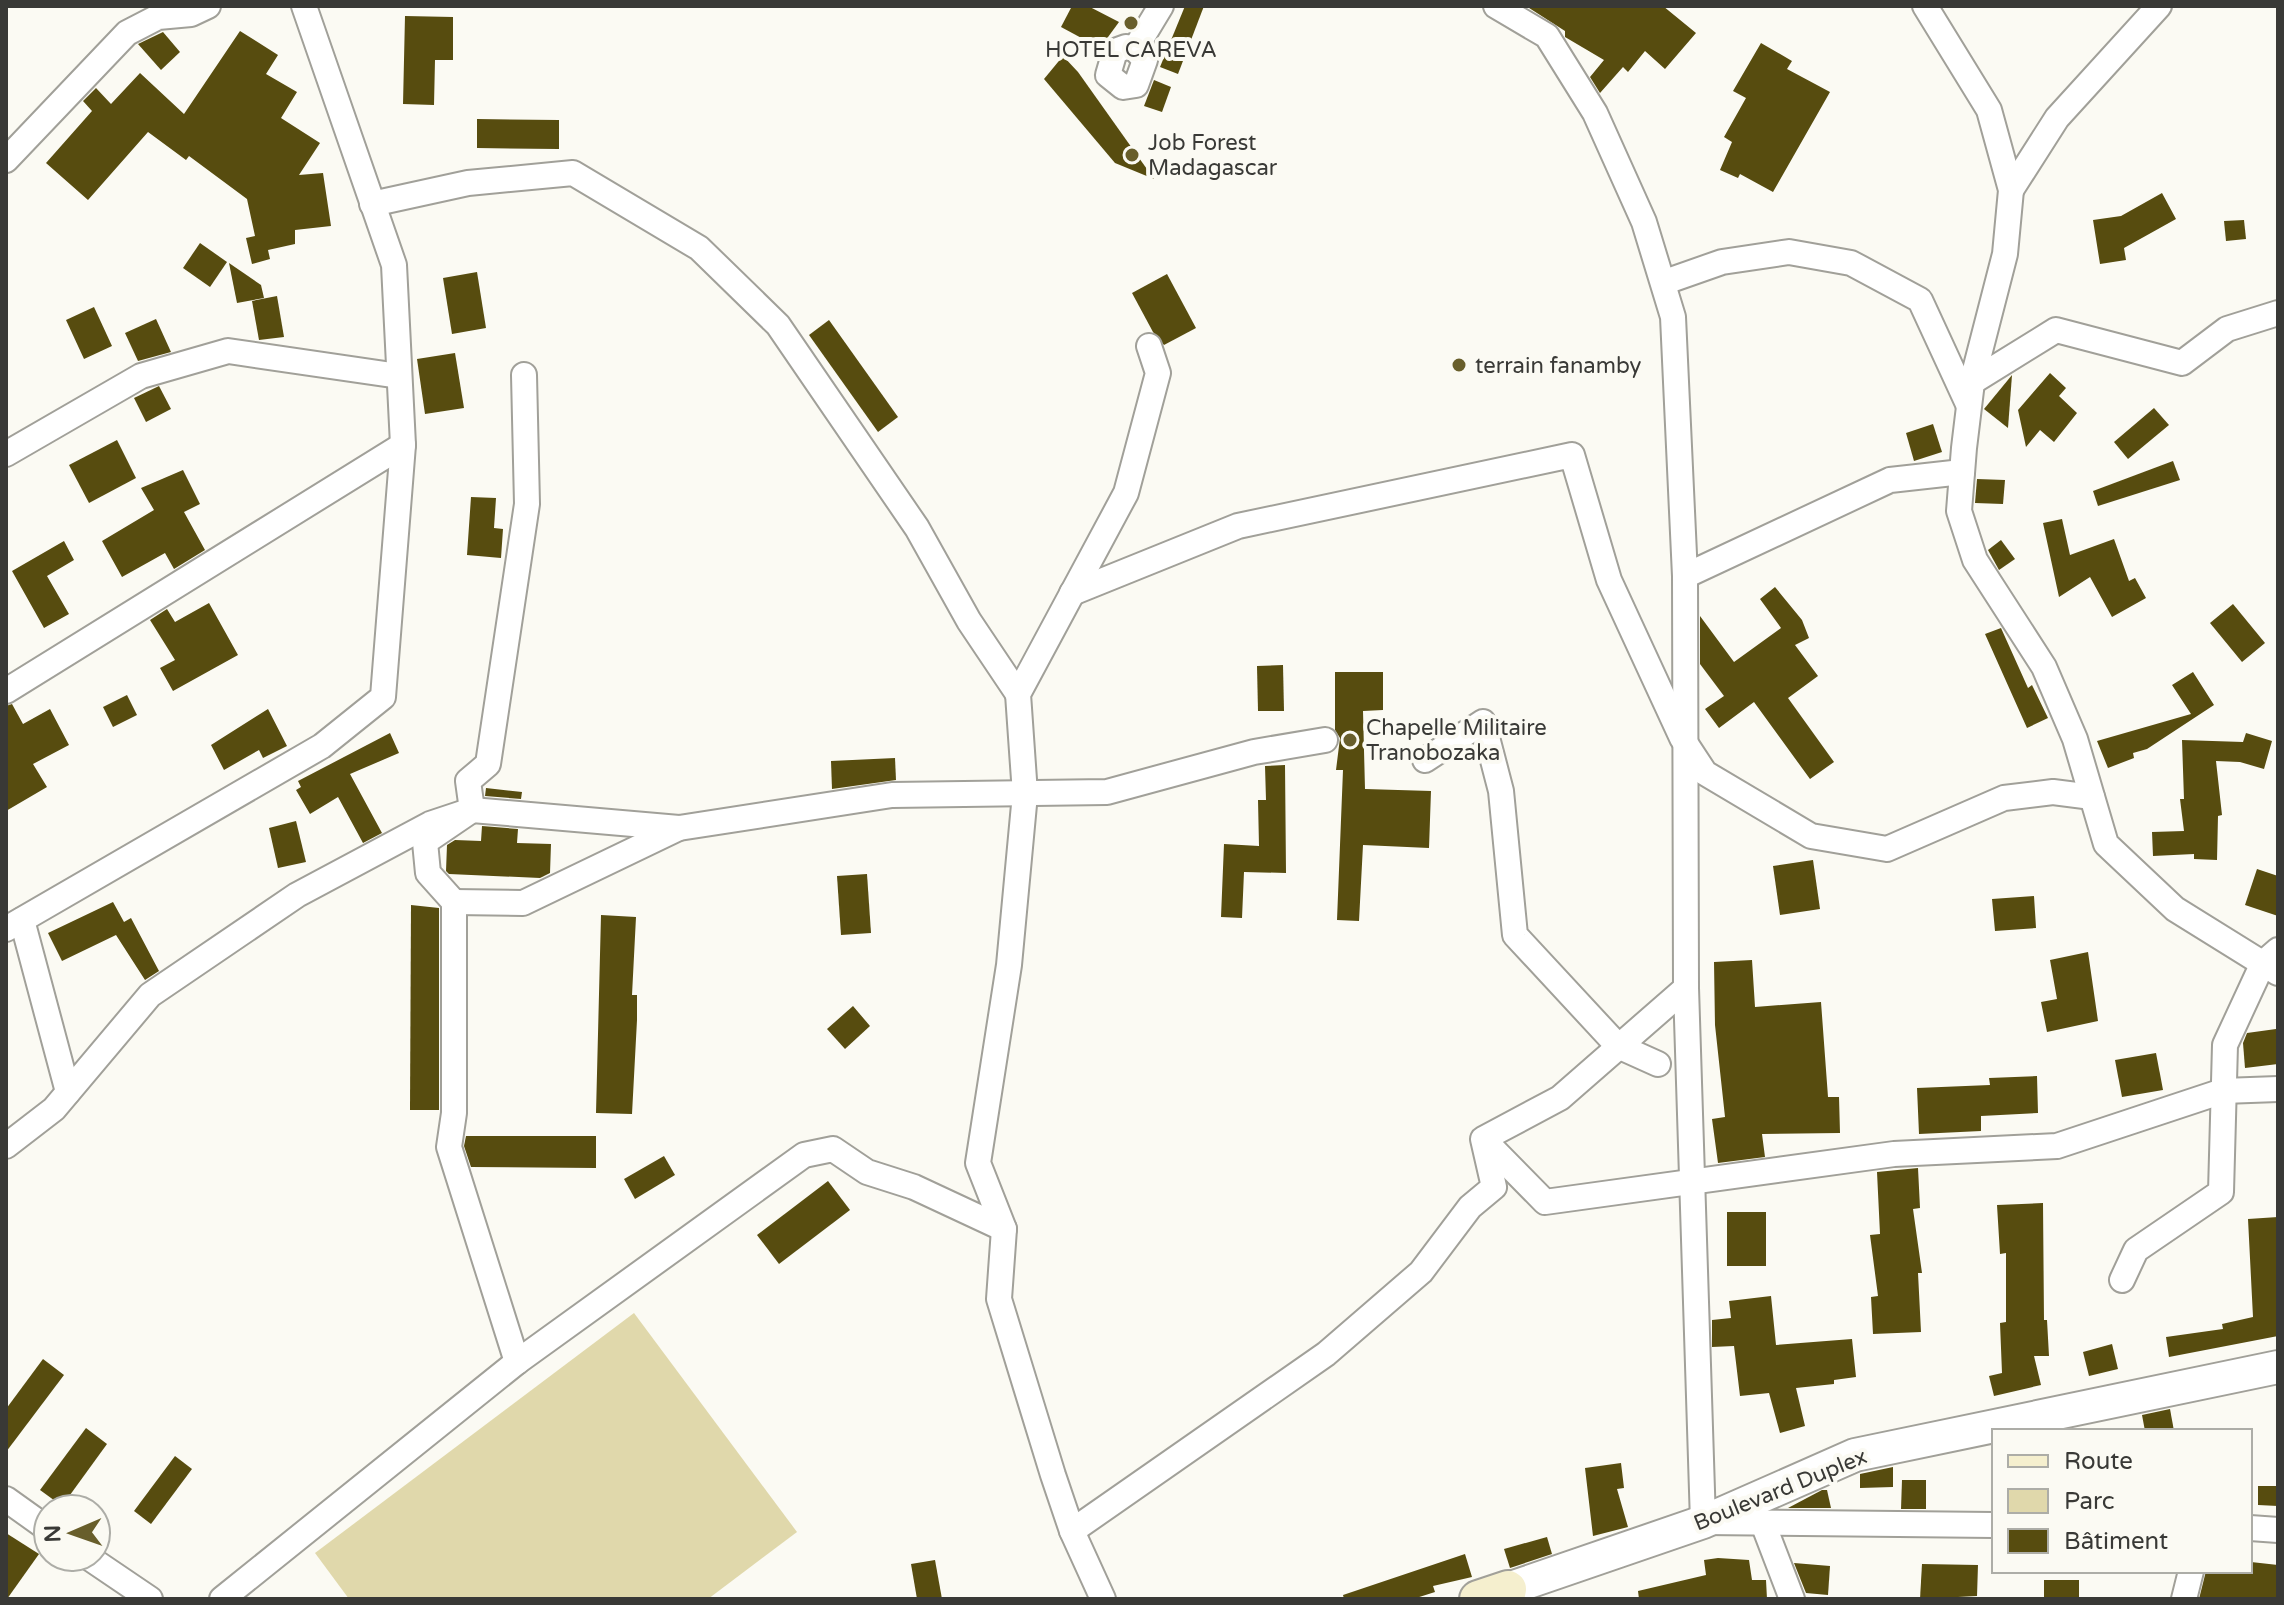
<svg xmlns="http://www.w3.org/2000/svg" width="2284" height="1605" font-family="'Varela Round',sans-serif">
	<style>
		.green { fill: #e0d8ab }
		.building { fill: #574c0f }
		.lines { fill: none; stroke-linecap: round; stroke-linejoin: round }
		.minor-casing { stroke: #a1a099; stroke-width: 28 }
		.tertiary-casing { stroke: #a1a099; stroke-width: 36 }
		.secondary-casing { stroke: #a1a099; stroke-width: 40 }
		.minor { stroke: #fff; stroke-width: 24 }
		.tertiary { stroke: #fff; stroke-width: 32 }
		.secondary { stroke: #f5efce; stroke-width: 36 }
		.poi-dot { fill: #685e2b; stroke: #fbfaf3; stroke-width: 3 }
		.labels { text-anchor: middle; stroke-width: 8; stroke-linejoin: round; paint-order: stroke }
		.poi-label { font-size: 22px; fill: #393936; stroke: #fbfaf3; text-anchor: start }
		.street-label { font-size: 22px; fill: #393936; stroke: #fbfaf3 }
	</style>
	<rect width="100%" height="100%" fill="#fbfaf3"/>
	<path class="green" d="M634,1313L797,1532L708,1599H349L315,1553Z"/>
	<g class="building">
		<path d="M1072,6H1088L1119,22L1100,48L1061,27Z"/>
		<path d="M1185,6H1204L1178,74L1160,67Z"/>
		<path d="M1526,6H1663L1696,33L1665,69L1645,51L1628,72L1623,67L1600,93L1590,77L1604,60L1565,37V31Z"/>
		<path d="M405,16L453,17V60H435L434,105L403,104Z"/>
		<path d="M240,31L278,55L266,74L297,92L281,118L320,143L299,175L323,173L331,226L295,230V244L268,250L270,259L252,264L246,238L255,236L247,199L189,156L186,160L148,132L88,200L46,163L92,111L83,101L96,88L111,104L140,73L184,114Z"/>
		<path d="M163,32L180,52L161,70L138,44Z"/>
		<path d="M1761,43L1792,61L1787,69L1830,92L1773,192L1740,174L1738,178L1720,170L1732,142L1724,137L1746,98L1733,91Z"/>
		<path d="M1063,56L1078,72L1154,179L1115,163L1044,79Z"/>
		<path d="M1154,80L1171,87L1162,112L1144,106Z"/>
		<path d="M477,119L559,120V149L477,148Z"/>
		<path d="M2162,193L2176,219L2124,248L2126,260L2100,264L2093,220L2121,216Z"/>
		<path d="M2244,220L2246,239L2226,241L2224,221Z"/>
		<path d="M200,243L227,262L210,287L183,268Z"/>
		<path d="M229,263L261,285L264,298L237,303Z"/>
		<path d="M477,272L486,328L452,334L443,278Z"/>
		<path d="M1167,274L1196,328L1164,345L1153,332L1132,293Z"/>
		<path d="M277,296L284,337L259,340L252,301Z"/>
		<path d="M94,307L112,346L84,359L66,320Z"/>
		<path d="M156,319L171,352L138,361L125,333Z"/>
		<path d="M829,320L898,417L878,432L809,335Z"/>
		<path d="M455,353L464,408L425,414L417,359Z"/>
		<path d="M2050,373L2066,388L2059,396L2077,413L2054,442L2040,430L2026,447L2018,410Z"/>
		<path d="M2012,375L2008,428L1984,409Z"/>
		<path d="M159,386L171,409L146,422L134,398Z"/>
		<path d="M2154,408L2169,425L2128,459L2114,442Z"/>
		<path d="M1933,424L1942,452L1914,461L1906,433Z"/>
		<path d="M117,440L136,478L89,503L69,465Z"/>
		<path d="M2173,461L2180,480L2098,506L2093,491Z"/>
		<path d="M183,470L200,504L184,512L205,550L174,569L165,553L122,577L102,541L154,510L141,488Z"/>
		<path d="M1977,479L2005,480L2003,504L1975,503Z"/>
		<path d="M471,497L496,498L494,528L503,529L501,558L467,555Z"/>
		<path d="M2062,519L2070,555L2114,539L2129,581L2135,578L2146,598L2112,617L2090,577L2059,597L2043,523Z"/>
		<path d="M2001,540L2015,559L1999,570L1988,550Z"/>
		<path d="M64,541L74,560L47,576L69,614L44,628L12,571Z"/>
		<path d="M1775,587L1802,620L1809,638L1795,645L1818,676L1788,698L1834,762L1810,779L1754,702L1719,728L1705,709L1724,696L1700,664V616L1734,662L1781,628L1760,599Z"/>
		<path d="M209,603L238,655L173,691L160,668L175,660L150,620L167,609L175,622Z"/>
		<path d="M2233,604L2265,643L2242,662L2210,623Z"/>
		<path d="M2001,628L2028,688L2032,685L2048,718L2027,728L1985,634Z"/>
		<path d="M1283,665L1284,711H1258L1257,666Z"/>
		<path d="M1335,672H1383V710L1363,711L1365,789L1431,791L1429,848L1363,845L1359,921L1337,920L1343,770H1336L1340,738L1335,730Z"/>
		<path d="M2193,672L2214,705L2147,749L2133,753L2134,758L2108,768L2097,741L2191,714L2172,685Z"/>
		<path d="M127,695L137,715L113,727L103,707Z"/>
		<path d="M12,704L23,724L50,709L69,745L33,764L47,787L6,811V706Z"/>
		<path d="M268,709L287,746L263,758L259,750L224,770L211,745Z"/>
		<path d="M390,733L399,753L350,774L382,833L363,843L338,797L310,814L296,790L301,787L298,781Z"/>
		<path d="M2246,733L2272,741L2264,769L2240,762L2216,761L2222,815L2218,816L2217,860L2194,859V854L2153,856L2152,832L2184,831L2180,799H2184L2182,740L2243,742Z"/>
		<path d="M895,758L896,780L832,789L831,761Z"/>
		<path d="M1285,765L1286,873L1244,872L1242,918L1221,917L1224,844L1259,846L1258,800H1266L1265,766Z"/>
		<path d="M486,788L522,792L521,799L485,796Z"/>
		<path d="M296,821L306,862L278,868L269,828Z"/>
		<path d="M482,826L518,829L517,843L551,844L550,873L540,878L449,874L446,871L447,845L455,840L481,841Z"/>
		<path d="M1813,860L1820,909L1780,915L1773,866Z"/>
		<path d="M2257,869L2278,876V916L2245,905Z"/>
		<path d="M867,874L871,933L841,935L837,876Z"/>
		<path d="M2034,896L2036,928L1995,931L1992,899Z"/>
		<path d="M113,902L124,922L131,918L159,971L145,980L116,935L62,961L48,933Z"/>
		<path d="M411,905L439,908V1110H410Z"/>
		<path d="M601,915L636,917L632,995H637V1020L632,1114L596,1113Z"/>
		<path d="M2088,952L2098,1021L2047,1032L2041,1002L2057,999L2050,960Z"/>
		<path d="M1752,960L1755,1007L1821,1002L1828,1097H1839L1840,1133L1762,1134L1765,1157L1718,1163L1712,1119L1725,1117L1715,1025L1714,962Z"/>
		<path d="M853,1006L870,1026L845,1049L827,1029Z"/>
		<path d="M2276,1029L2278,1064L2245,1068L2243,1043L2247,1033Z"/>
		<path d="M2156,1053L2163,1090L2122,1097L2115,1060Z"/>
		<path d="M2037,1076L2038,1113L1981,1116V1131L1919,1134L1917,1088L1990,1085L1989,1078Z"/>
		<path d="M466,1136H596V1168L471,1167L464,1146Z"/>
		<path d="M664,1156L675,1175L635,1199L624,1179Z"/>
		<path d="M1918,1168L1920,1208L1913,1209L1922,1273H1918L1921,1332L1873,1334L1871,1297L1878,1296L1870,1235L1880,1234L1877,1172Z"/>
		<path d="M828,1181L850,1210L779,1264L757,1235Z"/>
		<path d="M2043,1203L2044,1320H2047L2049,1356H2034L2041,1385L1994,1396L1989,1376L2002,1373L2000,1323L2006,1322V1253L2000,1254L1997,1205Z"/>
		<rect x="1727" y="1212" width="39" height="54"/>
		<path d="M2278,1217V1336L2169,1357L2166,1337L2223,1329L2222,1324L2253,1317L2248,1219Z"/>
		<path d="M1771,1296L1776,1345L1852,1339L1856,1377L1834,1380V1384L1796,1388L1805,1426L1780,1433L1769,1393L1740,1396L1734,1346L1712,1347V1320L1731,1318L1729,1301Z"/>
		<path d="M2112,1344L2118,1369L2089,1376L2083,1352Z"/>
		<path d="M43,1359L64,1375L6,1452V1409Z"/>
		<path d="M2170,1409L2174,1431H2145L2142,1415Z"/>
		<path d="M86,1428L107,1444L62,1506L40,1490Z"/>
		<path d="M175,1456L192,1469L151,1524L134,1511Z"/>
		<path d="M1621,1463L1624,1488L1617,1489L1628,1527L1593,1536L1585,1468Z"/>
		<path d="M1893,1467V1487L1860,1488V1474Z"/>
		<path d="M1902,1480H1926V1509H1901Z"/>
		<path d="M2258,1486H2278V1506L2258,1505Z"/>
		<path d="M1822,1490H1827L1831,1508H1788Z"/>
		<path d="M6,1533L39,1554L7,1599H6Z"/>
		<path d="M1547,1537L1552,1554L1510,1568L1504,1549Z"/>
		<path d="M1465,1554L1472,1577L1433,1586L1435,1592L1413,1599H1344L1343,1595Z"/>
		<path d="M1718,1558L1749,1560L1752,1580H1766L1767,1599H1639L1638,1591L1706,1575L1704,1560Z"/>
		<path d="M935,1560L942,1599H917L911,1564Z"/>
		<path d="M2251,1562L2278,1565L2277,1599H2199L2206,1571H2250Z"/>
		<path d="M1794,1563L1830,1566L1828,1595L1806,1593Z"/>
		<path d="M1922,1564L1978,1565L1977,1596L1920,1599Z"/>
		<rect x="2044" y="1580" width="35" height="19"/>
	</g>
	<g class="lines">
		<defs>
			<g id="minor">
				<path d="M1496,6L1547,36L1595,113L1644,222L1673,317L1685,576L1686,988L1703,1522L1994,1525"/>
				<path d="M1925,6L1989,110L2011,190L2005,254L1972,382L1964,448L1959,511L1975,560L2044,667L2075,739L2106,844L2175,909L2278,973"/>
				<path d="M1126,47L1135,49L1145,60L1136,85L1123,87L1108,75L1115,51Z"/>
				<path d="M1135,49L1161,6"/>
				<path d="M6,160L127,33L158,17L191,14L208,6"/>
				<path d="M2011,190L2057,118L2159,6"/>
				<path d="M372,204L468,183L573,173L699,248L778,325L917,528L969,621L1018,694"/>
				<path d="M1665,282L1722,262L1789,252L1851,263L1920,300L1968,404"/>
				<path d="M1972,382L2056,330L2182,363L2227,329L2278,313"/>
				<path d="M6,454L141,376L228,351L399,376"/>
				<path d="M1685,576L1890,480L1962,472"/>
				<path d="M1072,593L1238,526L1572,455L1609,580L1682,738L1705,773L1811,836L1887,849L2004,798L2053,792L2092,797"/>
				<path d="M6,691L403,445"/>
				<path d="M1425,760L1483,722L1501,791L1515,935L1618,1046L1658,1064"/>
				<path d="M454,902L523,903L679,828"/>
				<path d="M22,920L68,1092"/>
				<path d="M6,929L322,746L383,697L403,445L394,265L304,6"/>
				<path d="M1485,1141L1545,1202L1894,1154L2057,1146L2223,1091L2278,1089"/>
				<path d="M6,1146L54,1109L150,995L297,895L430,824L472,810L679,828L892,795L1107,792L1254,752L1325,740"/>
				<path d="M2122,1280L2136,1250L2221,1192L2225,1045L2263,963L2278,950"/>
				<path d="M517,1362L449,1147L454,1113V902L428,873L425,842L472,810L468,781L488,764L527,504L524,375"/>
				<path d="M6,1499L48,1529"/>
				<path d="M1764,1526L1792,1599"/>
				<path d="M2250,1528L2278,1530"/>
				<path d="M1072,1531L1326,1354L1421,1272L1470,1207L1494,1187L1483,1139L1560,1098L1686,988"/>
				<path d="M88,1557L150,1599"/>
				<path d="M222,1599L517,1362L804,1155L833,1149L867,1172L914,1187L1004,1229"/>
				<path d="M1103,1599L1072,1531L1053,1475L999,1299L1004,1229L978,1163L1009,965L1025,794L1018,694L1126,493L1158,373L1149,346"/>
				<path d="M2184,1599L2191,1571"/>
			</g>
			<path id="tertiary" d="M1508,1589L1703,1522L1855,1455L2278,1367"/>
			<path id="secondary" d="M1478,1599L1508,1589L1506,1599"/>
		</defs>
		<use href="#minor" class="minor-casing"/>
		<use href="#tertiary" class="tertiary-casing"/>
		<use href="#secondary" class="secondary-casing"/>
		<use href="#minor" class="minor"/>
		<use href="#tertiary" class="tertiary"/>
		<use href="#secondary" class="secondary"/>
	</g>
	<g class="poi-dot">
		<circle cx="1131" cy="23" r="8"/>
		<circle cx="1132" cy="155" r="8"/>
		<circle cx="1459" cy="365" r="8"/>
		<circle cx="1350" cy="740" r="8"/>
	</g>
	<g class="labels">
		<g class="poi-label">
			<text x="1131" y="57" text-anchor="middle">HOTEL CAREVA</text>
			<text x="1148" y="150">Job Forest<tspan x="1148" dy="25">Madagascar</tspan></text>
			<text x="1475" y="373">terrain fanamby</text>
			<text x="1366" y="735">Chapelle Militaire<tspan x="1366" dy="25">Tranobozaka</tspan></text>
		</g>
		<g class="street-label">
			<text transform="translate(1780 1489) rotate(-22)" y="8">Boulevard Duplex</text>
		</g>
	</g>
	<rect width="2284" height="1605" fill="none" stroke="#393936" stroke-width="16"/>
	<rect x="1992" y="1429" width="260" height="144" fill="#fbfaf3" stroke="#adada7" stroke-width="2"/>
	<rect x="2008" y="1455" width="40" height="12" fill="#f5efce" stroke="#adada7" stroke-width="2"/>
	<text x="2064" y="1469" font-size="24" fill="#393936">Route</text>
	<rect x="2008" y="1489" width="40" height="24" fill="#e0d8ab" stroke="#adada7" stroke-width="2"/>
	<text x="2064" y="1509" font-size="24" fill="#393936">Parc</text>
	<rect x="2008" y="1529" width="40" height="24" fill="#574c0f" stroke="#adada7" stroke-width="2"/>
	<text x="2064" y="1549" font-size="24" fill="#393936">Bâtiment</text>
	<g transform="translate(72 1533) rotate(268)"><circle r="38" fill="#fbfaf3" stroke="#adada7" stroke-width="2"/>
	<path d="M0-6L14 30L0 20L-14 30Z" fill="#685e2b"/>
	<text y="-12" font-size="22" font-weight="bold" text-anchor="middle" fill="#393936">N</text>
	</g>
</svg>
